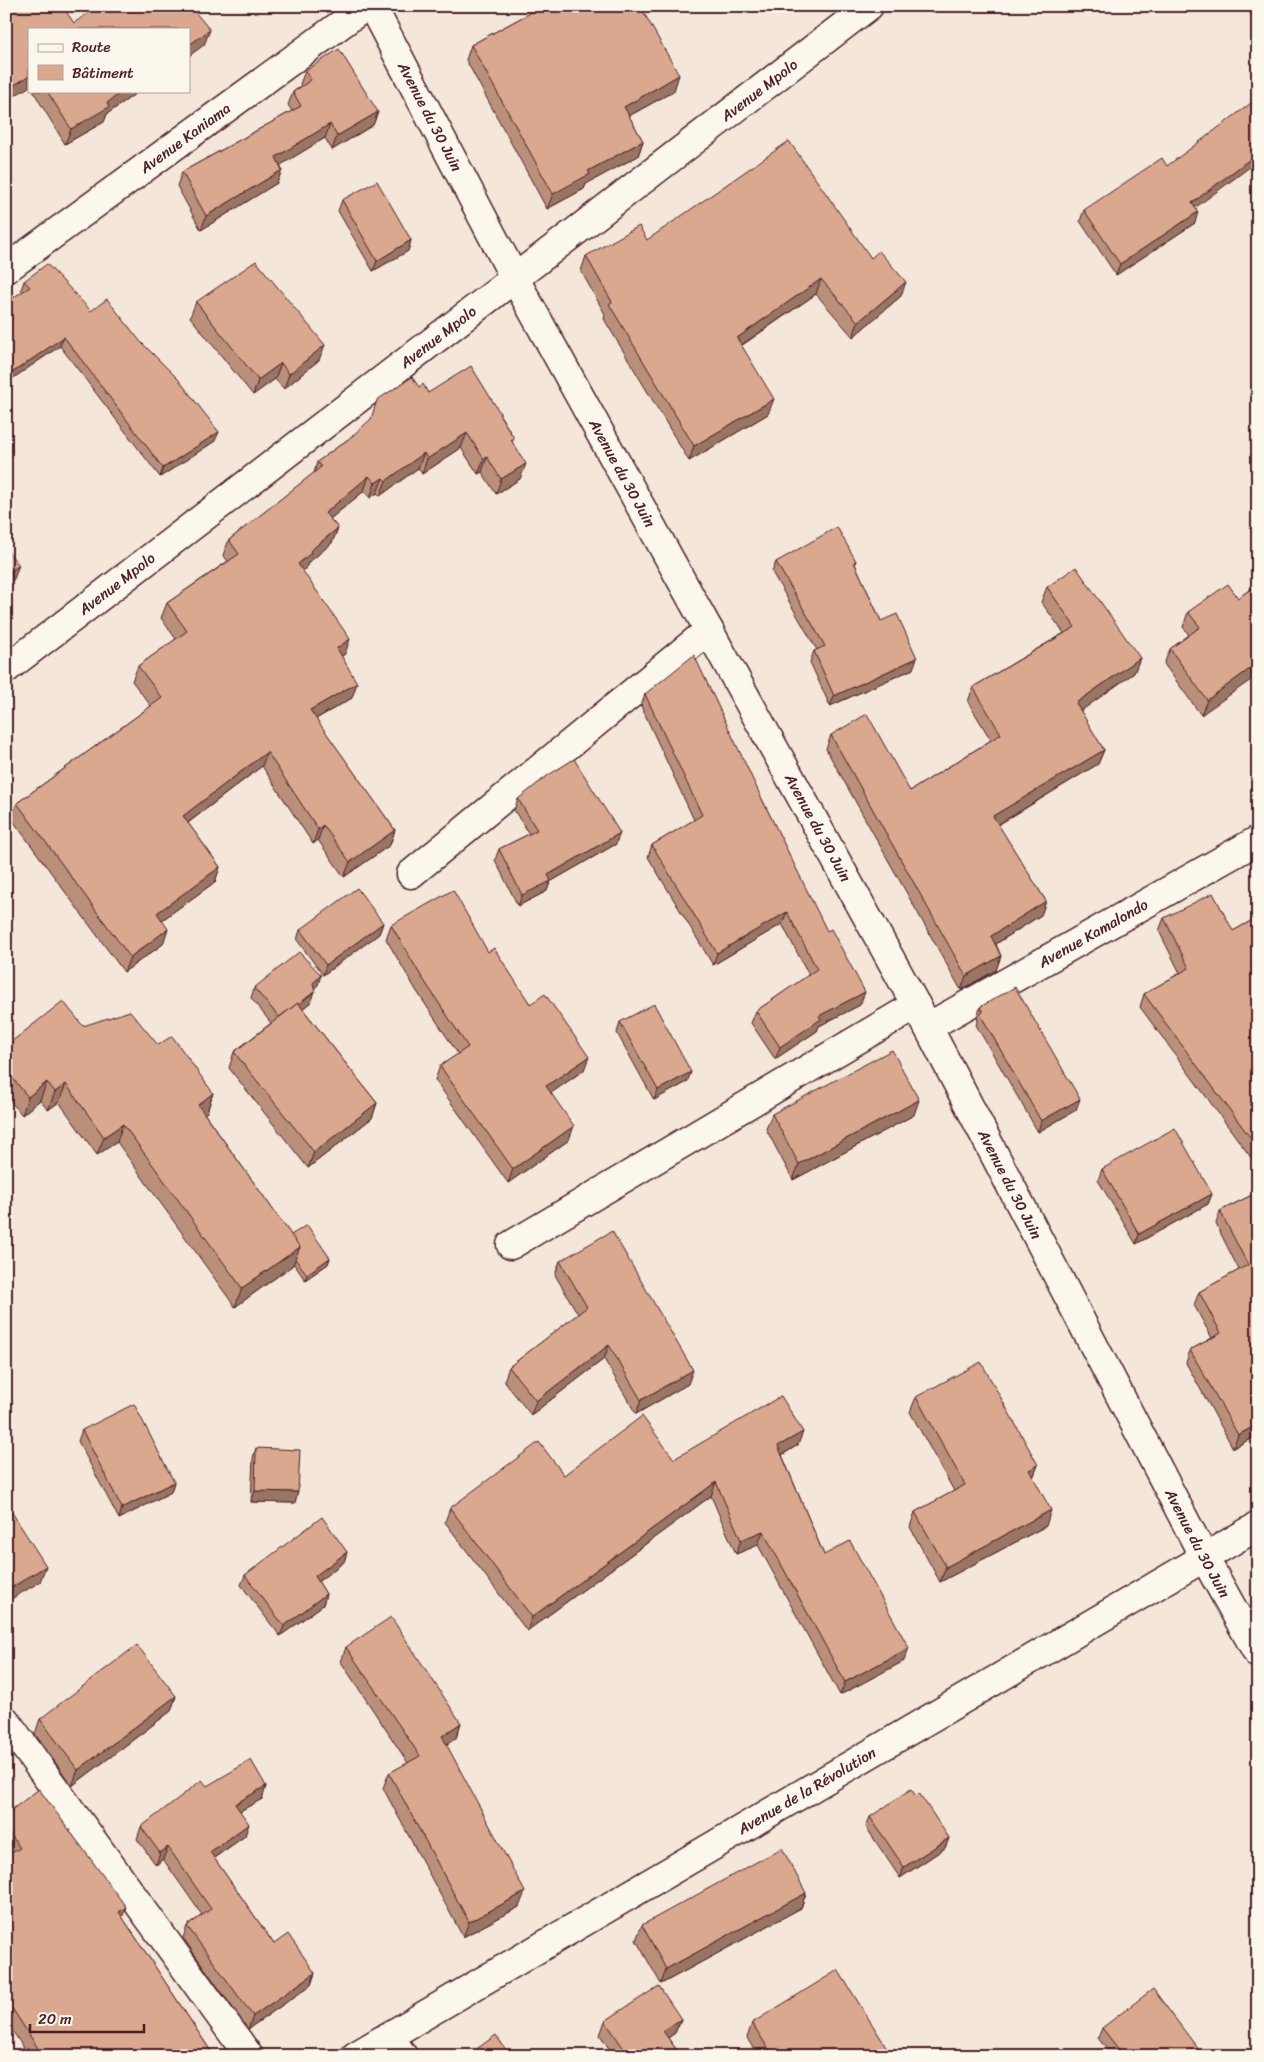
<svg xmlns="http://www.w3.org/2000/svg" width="1264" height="2062" font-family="Sriracha,sans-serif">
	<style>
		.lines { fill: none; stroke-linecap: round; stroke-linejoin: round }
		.minor-casing { stroke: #4a1f2b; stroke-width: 31 }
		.minor { stroke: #fbf7ec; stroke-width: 28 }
		.wall { fill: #bb907a; stroke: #4a1f2b }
		.shaded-wall { fill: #997663; stroke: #4a1f2b }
		.building { fill: #daa88e; stroke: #4a1f2b }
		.labels { text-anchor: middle; stroke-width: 5; stroke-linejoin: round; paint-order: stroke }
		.street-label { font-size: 15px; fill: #4a1f2b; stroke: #fbf7ec }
	</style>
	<rect width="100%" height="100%" fill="#f4e7d9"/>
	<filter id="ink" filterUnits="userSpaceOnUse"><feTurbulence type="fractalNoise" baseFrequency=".02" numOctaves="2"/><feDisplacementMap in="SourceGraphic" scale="10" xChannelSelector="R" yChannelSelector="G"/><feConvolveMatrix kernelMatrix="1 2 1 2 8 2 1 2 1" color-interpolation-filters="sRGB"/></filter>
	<g filter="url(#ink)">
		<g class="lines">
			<defs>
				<g id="minor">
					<path id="s1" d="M372,6L515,279L928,1027L1204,1557L1258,1654"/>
					<path id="s2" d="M6,269L366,6"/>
					<path id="s3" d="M6,669L869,6"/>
					<path d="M411,874L709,630"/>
					<path id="s4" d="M928,1027L1258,840"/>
					<path d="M511,1245L916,1005"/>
					<path d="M6,1721L249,2056"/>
					<path d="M389,2036L403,2056"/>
					<path id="s5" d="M355,2056L1258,1526"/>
				</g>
			</defs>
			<use href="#minor" class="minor-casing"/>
			<use href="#minor" class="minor"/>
		</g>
		<g class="wall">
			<path d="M526,6H640L674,91L629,116L643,141L638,156L586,184L584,189L547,209L466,60L471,45L530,13Z"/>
			<path d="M1243,6H1258V22Z"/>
			<path d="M305,71L378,112L373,125L332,150L325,138L280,165L282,170L277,183L201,230L177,186L182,172L292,111L288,105L293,92L301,86L300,84Z"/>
			<path d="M33,91H139L107,114L104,122L65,144Z"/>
			<path d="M342,200L411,240L408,251L373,271L338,211Z"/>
			<path d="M1195,208V223L1116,275L1080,221L1084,210Z"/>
			<path d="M647,240L871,258L901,296L853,337L816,294L741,346L768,414L689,461L604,319L605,314L581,271L586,256Z"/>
			<path d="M24,281L91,311L215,441L160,477L60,346L6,383V302L23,292L21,290Z"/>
			<path d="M196,302L319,360L284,389L275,379L253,395L190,317Z"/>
			<path d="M419,387L428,393L500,413V415L514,438L512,442L520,479L496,494L482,472L478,474L461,448L422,474L418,468L380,496L377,493L370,498L364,491L330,519L338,528L332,543L308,563L306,568L302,571L345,654L341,656L352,698L316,719L395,830L390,845L344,877L318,840L313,844L262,766L188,823L220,867L215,882L162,920L163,944L124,972L11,818L17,803L151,706L132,681L138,666L176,639L161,618L167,603L228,561L223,555L229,540L314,473L317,462Z"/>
			<path d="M856,561L855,564L881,621L913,669L830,706L810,662L814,651L817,650L772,572L776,562Z"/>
			<path d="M1258,584L1201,715L1164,664L1170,649L1189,635L1183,627L1188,612L1238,598Z"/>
			<path d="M1047,587L1140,658L1134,673L1080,711L1104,750L1098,764L998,825L1046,901L1041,915L996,944L1001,956L996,970L961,990L826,749L831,735L910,791L991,740L968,702L973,687L1064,633L1041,602Z"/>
			<path d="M645,694L762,799L860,1005L819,1026L817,1031L775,1059L751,1023L756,1011L809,975L782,924L713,965L648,857L652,845L694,820L641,706Z"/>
			<path d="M518,799L616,844L550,882L547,891L518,906L495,860L499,849L529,834L514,810Z"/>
			<path d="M1258,917V1167L1140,1007L1144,994L1180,973L1159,931L1164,918L1233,931Z"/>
			<path d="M383,923L379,934L323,975L297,940L300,930Z"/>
			<path d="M391,925L488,952L584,1070L551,1093L569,1140L508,1183L435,1080L440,1066L458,1054L416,990L386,939Z"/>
			<path d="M318,985L314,989L315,991L311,1002L302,1008L377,1103L372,1118L308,1168L229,1068L234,1052L271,1023L251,998L254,988Z"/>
			<path d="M980,1007L1076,1110L1038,1132L976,1025L978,1020L977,1017Z"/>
			<path d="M620,1022L691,1072L687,1082L654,1100L617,1033Z"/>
			<path d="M83,1026L158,1045L213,1093L207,1112L204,1113L291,1235L330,1258L328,1264L305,1280L294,1264L293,1265L235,1307L117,1142L97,1155L59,1102L48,1110L40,1100L22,1115L6,1096V1046Z"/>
			<path d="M772,1114L914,1115L793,1180L766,1129Z"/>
			<path d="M1102,1169L1212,1194L1208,1204L1136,1244L1098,1180Z"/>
			<path d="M1258,1192V1435L1233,1448L1186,1363L1190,1350L1212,1338L1194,1305L1199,1292L1239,1270L1216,1224L1220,1211Z"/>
			<path d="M560,1261L688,1384L636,1414L604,1359L531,1415L504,1381L509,1367L578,1314L555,1275Z"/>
			<path d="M916,1397L1038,1465L1033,1478L1046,1526L940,1582L910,1527L915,1512L954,1491L910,1412Z"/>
			<path d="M82,1430L174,1482L171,1492L119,1519L78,1441Z"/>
			<path d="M798,1445L782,1455L824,1555L904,1661L840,1695L758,1545L736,1554L711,1496L527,1631L445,1522L450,1508L564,1475L674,1459Z"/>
			<path d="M256,1448L295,1503L251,1502L253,1458Z"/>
			<path d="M347,1552L344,1562L318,1581L326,1594L323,1605L280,1636L241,1585L245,1575Z"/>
			<path d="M346,1647L461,1723L456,1738L446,1745L519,1907L463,1937L383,1788L389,1773L408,1763L341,1662Z"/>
			<path d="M176,1696L171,1711L72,1786L35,1734L40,1719Z"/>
			<path d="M207,1786H266L262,1799L240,1811L245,1836L214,1858L274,1944L315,1973L311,1985L248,2029L183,1938L187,1926L202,1915L163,1859L156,1865L137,1839L141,1827Z"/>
			<path d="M916,1796L949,1838L945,1848L900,1878L866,1827L870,1817Z"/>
			<path d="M6,1814L122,1917L214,2056H29L6,2021V1856L10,1854L6,1849Z"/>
			<path d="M806,1893L801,1908L661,1984L636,1940L642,1925Z"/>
			<path d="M681,2019L675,2033L668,2038L681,2056H614L600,2035L605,2021Z"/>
			<path d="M752,2023L887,2048L885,2056H758L747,2038Z"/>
			<path d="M1102,2028L1202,2054L1201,2056H1112L1098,2038Z"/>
		</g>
		<g class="shaded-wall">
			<path d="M210,30L204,45L189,56V45Z"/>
			<path d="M679,75L674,91L618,122L624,107Z"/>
			<path d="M29,76V87L6,101V90Z"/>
			<path d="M123,91H139L107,114L104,122L65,144L71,129Z"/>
			<path d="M378,112L373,125L332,150L337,136Z"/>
			<path d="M330,124L325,138L271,171L276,157Z"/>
			<path d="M643,141L638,156L586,184L584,189L547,209L553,194L588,171Z"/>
			<path d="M1258,153V161L1188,213L1192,203Z"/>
			<path d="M282,170L277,183L201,230L206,216Z"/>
			<path d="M1198,212L1195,223L1116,275L1120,264Z"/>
			<path d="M411,240L408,251L373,271L377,261Z"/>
			<path d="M821,279L816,294L731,352L737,338Z"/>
			<path d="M906,282L901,296L853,337L858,322Z"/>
			<path d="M64,337L60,346L6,383V377Z"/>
			<path d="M325,345L319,360L284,389L289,374Z"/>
			<path d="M281,363L275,379L253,395L258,380Z"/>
			<path d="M774,399L768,414L689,461L694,446Z"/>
			<path d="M219,432L215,441L160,477L163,468Z"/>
			<path d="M467,433L461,448L422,474L427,459Z"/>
			<path d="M424,453L418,468L380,496L386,481Z"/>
			<path d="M487,457L482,472L478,474L484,459Z"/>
			<path d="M526,464L520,479L496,494L501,479Z"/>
			<path d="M369,476L364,491L319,528L325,513Z"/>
			<path d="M383,478L377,493L370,498L375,483Z"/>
			<path d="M338,528L332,543L308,563L306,568L292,579L298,564L310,551Z"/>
			<path d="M19,565L14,579L6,585V575Z"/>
			<path d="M350,639L345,654L331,663L337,648Z"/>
			<path d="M917,658L913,669L830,706L834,696Z"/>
			<path d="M1140,658L1134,673L1071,718L1076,703Z"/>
			<path d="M1258,663V675L1201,715L1207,700Z"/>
			<path d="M357,683L352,698L305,725L310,710Z"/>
			<path d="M1104,750L1098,764L987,831L993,816Z"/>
			<path d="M267,752L262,766L177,831L183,816Z"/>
			<path d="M323,825L318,840L313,844L318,829Z"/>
			<path d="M395,830L390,845L344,877L350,862Z"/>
			<path d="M620,833L616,844L550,882L547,891L518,906L522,895L548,875Z"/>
			<path d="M220,867L215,882L151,928L157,913Z"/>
			<path d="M1046,901L1041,915L986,950L991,936Z"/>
			<path d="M787,912L782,924L713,965L717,953Z"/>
			<path d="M383,923L379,934L323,975L326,965Z"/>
			<path d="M168,929L163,944L124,972L130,957Z"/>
			<path d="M1001,956L996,970L961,990L966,976Z"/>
			<path d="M321,975L318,985L310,993L313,983Z"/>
			<path d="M315,991L311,1002L277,1030L280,1019Z"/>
			<path d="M865,992L860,1005L819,1026L817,1031L775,1059L780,1047L819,1016Z"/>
			<path d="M589,1057L584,1070L541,1100L546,1086Z"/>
			<path d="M691,1072L687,1082L654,1100L658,1090Z"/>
			<path d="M47,1082L40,1100L22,1115L28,1097Z"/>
			<path d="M66,1084L59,1102L48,1110L55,1092Z"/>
			<path d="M213,1093L207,1112L191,1123L198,1105Z"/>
			<path d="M1080,1099L1076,1110L1038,1132L1041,1121Z"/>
			<path d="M919,1100L914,1115L793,1180L799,1164Z"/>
			<path d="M377,1103L372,1118L308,1168L314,1152Z"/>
			<path d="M123,1124L117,1142L97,1155L104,1137Z"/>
			<path d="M574,1126L569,1140L508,1183L513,1169Z"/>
			<path d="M1212,1194L1208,1204L1136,1244L1139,1234Z"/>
			<path d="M300,1247L293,1265L235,1307L242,1288Z"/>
			<path d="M330,1258L328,1264L305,1280L307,1274Z"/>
			<path d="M609,1345L604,1359L531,1415L536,1401Z"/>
			<path d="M693,1370L688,1384L636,1414L641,1400Z"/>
			<path d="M1258,1424V1435L1233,1448L1238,1435Z"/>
			<path d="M803,1432L798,1445L773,1460L778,1446Z"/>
			<path d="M1038,1465L1032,1480L1029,1470Z"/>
			<path d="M174,1482L171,1492L119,1519L122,1508Z"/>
			<path d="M716,1482L711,1496L527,1631L532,1617Z"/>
			<path d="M255,1491L298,1492L295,1503L251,1502Z"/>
			<path d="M1051,1510L1046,1526L940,1582L946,1567Z"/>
			<path d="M763,1531L758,1545L736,1554L741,1540Z"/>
			<path d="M347,1552L344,1562L311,1587L315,1576Z"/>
			<path d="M46,1566L40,1582L6,1602V1591Z"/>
			<path d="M326,1594L323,1605L280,1636L284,1626Z"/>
			<path d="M909,1648L904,1661L840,1695L845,1682Z"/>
			<path d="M176,1696L171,1711L72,1786L78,1770Z"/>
			<path d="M461,1723L456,1738L436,1751L442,1736Z"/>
			<path d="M266,1786L262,1799L231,1816L235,1804Z"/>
			<path d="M249,1824L245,1836L205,1864L210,1852Z"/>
			<path d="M949,1838L945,1848L900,1878L904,1867Z"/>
			<path d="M168,1847L163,1859L156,1865L160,1853Z"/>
			<path d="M525,1892L519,1907L463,1937L469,1922Z"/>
			<path d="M806,1893L801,1908L661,1984L666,1969Z"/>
			<path d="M126,1907L121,1921L119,1912Z"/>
			<path d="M315,1973L311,1985L248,2029L253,2016Z"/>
			<path d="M681,2019L675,2033L657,2045L663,2031Z"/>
			<path d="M887,2048L885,2056H875Z"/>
		</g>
		<g class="building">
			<path d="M8,6H62L74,23L98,6H190L210,30L189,45V29H29V76L6,90V8Z"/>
			<path d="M540,6H640L679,75L624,107L643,141L588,171L590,174L553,194L471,45L541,7Z"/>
			<path d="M339,49L378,112L337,136L330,124L276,157L282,170L206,216L182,172L301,106L293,92L311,80L305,71Z"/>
			<path d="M47,91H123L107,103L109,107L71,129Z"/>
			<path d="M1258,98V153L1192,203L1198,212L1120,264L1084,210L1162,158L1167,166Z"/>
			<path d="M789,141L871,258L879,251L906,282L858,322L821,279L737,338L774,399L694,446L609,304L612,302L586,256L639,226L647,240Z"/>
			<path d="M377,181L411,240L377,261L342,200Z"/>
			<path d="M256,261L325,345L289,374L281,363L258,380L196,302Z"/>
			<path d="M47,264L91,311L107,299L140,341L178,379L219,432L163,468L64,337L6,377V302L30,287L24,281Z"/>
			<path d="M471,366L500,413L499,414L514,438L511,440L526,464L501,479L487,457L484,459L467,433L427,459L424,453L386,481L383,478L375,483L369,476L325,513L338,528L310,551L311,553L298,564L350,639L337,648L357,683L310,710L395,830L350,862L323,825L318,829L267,752L183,816L220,867L157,913L168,929L130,957L17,803L162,698L138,666L187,631L167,603L239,554L229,540L321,467L317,462L351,437L371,419L377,400L412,377L419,387L423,384L428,393Z"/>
			<path d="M837,527L856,561L854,562L881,621L897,614L917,658L834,696L814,651L825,646L776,562Z"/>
			<path d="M6,549L19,565L6,575Z"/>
			<path d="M1076,567L1140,658L1076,703L1104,750L993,816L1046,901L991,936L1001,956L966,976L831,735L867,714L910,791L1001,734L973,687L1075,627L1047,587Z"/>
			<path d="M1228,584L1238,598L1258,584V663L1207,700L1170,649L1200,627L1188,612Z"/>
			<path d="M694,655L762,799L827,931L831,929L865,992L819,1016L821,1019L780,1047L756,1011L817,969L787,912L717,953L652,845L702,815L645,694Z"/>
			<path d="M574,759L620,833L548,875L551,881L522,895L499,849L537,830L518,799L547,776Z"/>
			<path d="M357,888L383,923L326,965L300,930Z"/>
			<path d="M453,890L488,952L494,948L530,1004L545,994L589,1057L546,1086L574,1126L513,1169L440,1066L468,1047L421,976L391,925Z"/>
			<path d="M1213,893L1233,931L1258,917V1148L1144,994L1189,968L1164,918Z"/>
			<path d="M299,952L321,975L313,983L315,991L299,1004L298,1003L279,1017L254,988Z"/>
			<path d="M1015,987L1080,1099L1041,1121L980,1014L983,1012L980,1007Z"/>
			<path d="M63,1001L83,1026L130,1011L158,1045L172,1036L213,1093L198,1105L300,1247L242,1288L123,1124L104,1137L66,1084L55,1092L47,1082L28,1097L6,1070V1046Z"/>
			<path d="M298,1003L377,1103L314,1152L234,1052Z"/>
			<path d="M654,1004L691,1072L658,1090L620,1022Z"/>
			<path d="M892,1050L919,1100L799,1164L772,1114Z"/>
			<path d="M1175,1128L1212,1194L1139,1234L1102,1169Z"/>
			<path d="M1258,1192V1424L1238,1435L1190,1350L1221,1333L1199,1292L1248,1265L1220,1211Z"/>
			<path d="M307,1225L330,1258L307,1274L295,1259L300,1247L291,1235Z"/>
			<path d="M612,1231L693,1370L641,1400L609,1345L536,1401L509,1367L587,1307L560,1261Z"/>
			<path d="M981,1362L1038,1465L1029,1470L1051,1510L946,1567L915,1512L965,1485L916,1397Z"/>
			<path d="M781,1396L803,1432L778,1446L824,1555L850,1541L909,1648L845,1682L763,1531L741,1540L716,1482L532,1617L450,1508L539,1442L564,1475L642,1416L674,1459Z"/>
			<path d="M134,1404L174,1482L122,1508L82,1430Z"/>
			<path d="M256,1448L300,1450L298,1492L255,1491Z"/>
			<path d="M6,1503L46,1566L6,1591Z"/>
			<path d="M322,1517L347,1552L315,1576L326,1594L284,1626L245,1575Z"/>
			<path d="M391,1617L461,1723L442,1736L525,1892L469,1922L389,1773L420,1756L346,1647Z"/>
			<path d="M137,1645L176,1696L78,1770L40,1719Z"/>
			<path d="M251,1760L266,1786L235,1804L249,1824L210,1852L274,1944L288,1934L315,1973L253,2016L187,1926L211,1909L168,1847L160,1853L141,1827L202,1780L207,1786Z"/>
			<path d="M39,1789L126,1907L119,1912L214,2056H43L6,1999V1856L20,1848L6,1828V1814Z"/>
			<path d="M911,1789L916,1796L919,1793L949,1838L904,1867L870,1817Z"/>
			<path d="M782,1848L806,1893L666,1969L642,1925Z"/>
			<path d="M838,1970L887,2048L875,2056H773L752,2023Z"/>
			<path d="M659,1986L681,2019L663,2031L681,2056H629L605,2021Z"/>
			<path d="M1153,1989L1202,2054L1199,2056H1124L1102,2028Z"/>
			<path d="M496,2035L510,2056H467Z"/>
		</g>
	</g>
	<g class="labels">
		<g class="street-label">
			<text dy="5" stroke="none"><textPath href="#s3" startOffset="950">Avenue Mpolo</textPath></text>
			<text dy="5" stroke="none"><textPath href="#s1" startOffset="125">Avenue du 30 Juin</textPath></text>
			<text dy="5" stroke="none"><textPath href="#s2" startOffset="222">Avenue Kaniama</textPath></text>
			<text dy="5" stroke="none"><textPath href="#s3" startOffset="545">Avenue Mpolo</textPath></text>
			<text dy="5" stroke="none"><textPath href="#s1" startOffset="530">Avenue du 30 Juin</textPath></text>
			<text dy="5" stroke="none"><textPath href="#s3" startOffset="140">Avenue Mpolo</textPath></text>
			<text dy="5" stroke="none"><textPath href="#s1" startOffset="935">Avenue du 30 Juin</textPath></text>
			<text dy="5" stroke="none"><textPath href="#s4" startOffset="190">Avenue Kamalondo</textPath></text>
			<text dy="5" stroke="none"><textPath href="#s1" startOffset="1340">Avenue du 30 Juin</textPath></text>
			<text dy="5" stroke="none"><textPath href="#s1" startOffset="1745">Avenue du 30 Juin</textPath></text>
			<text dy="5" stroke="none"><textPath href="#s5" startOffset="524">Avenue de la Révolution</textPath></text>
		</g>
	</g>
	<rect width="1264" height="2062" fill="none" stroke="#fbf7ec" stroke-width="25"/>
	<rect x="12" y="12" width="1239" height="2037" fill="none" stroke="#4a1f2b" stroke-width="2" filter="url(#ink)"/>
	<rect x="28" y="28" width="162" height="65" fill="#fbf7ec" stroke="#b4a19f"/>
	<rect x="38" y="44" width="25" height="8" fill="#fbf7ec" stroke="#b4a19f"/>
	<text x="72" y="52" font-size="15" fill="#4a1f2b">Route</text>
	<rect x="38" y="65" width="25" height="15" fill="#daa88e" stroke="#b4a19f"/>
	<text x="72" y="78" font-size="15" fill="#4a1f2b">Bâtiment</text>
	<path d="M30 2024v8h114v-8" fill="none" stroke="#4a1f2b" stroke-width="2.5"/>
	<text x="38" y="2024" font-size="15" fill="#4a1f2b" stroke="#fbf7ec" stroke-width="4" paint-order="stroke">20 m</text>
</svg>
